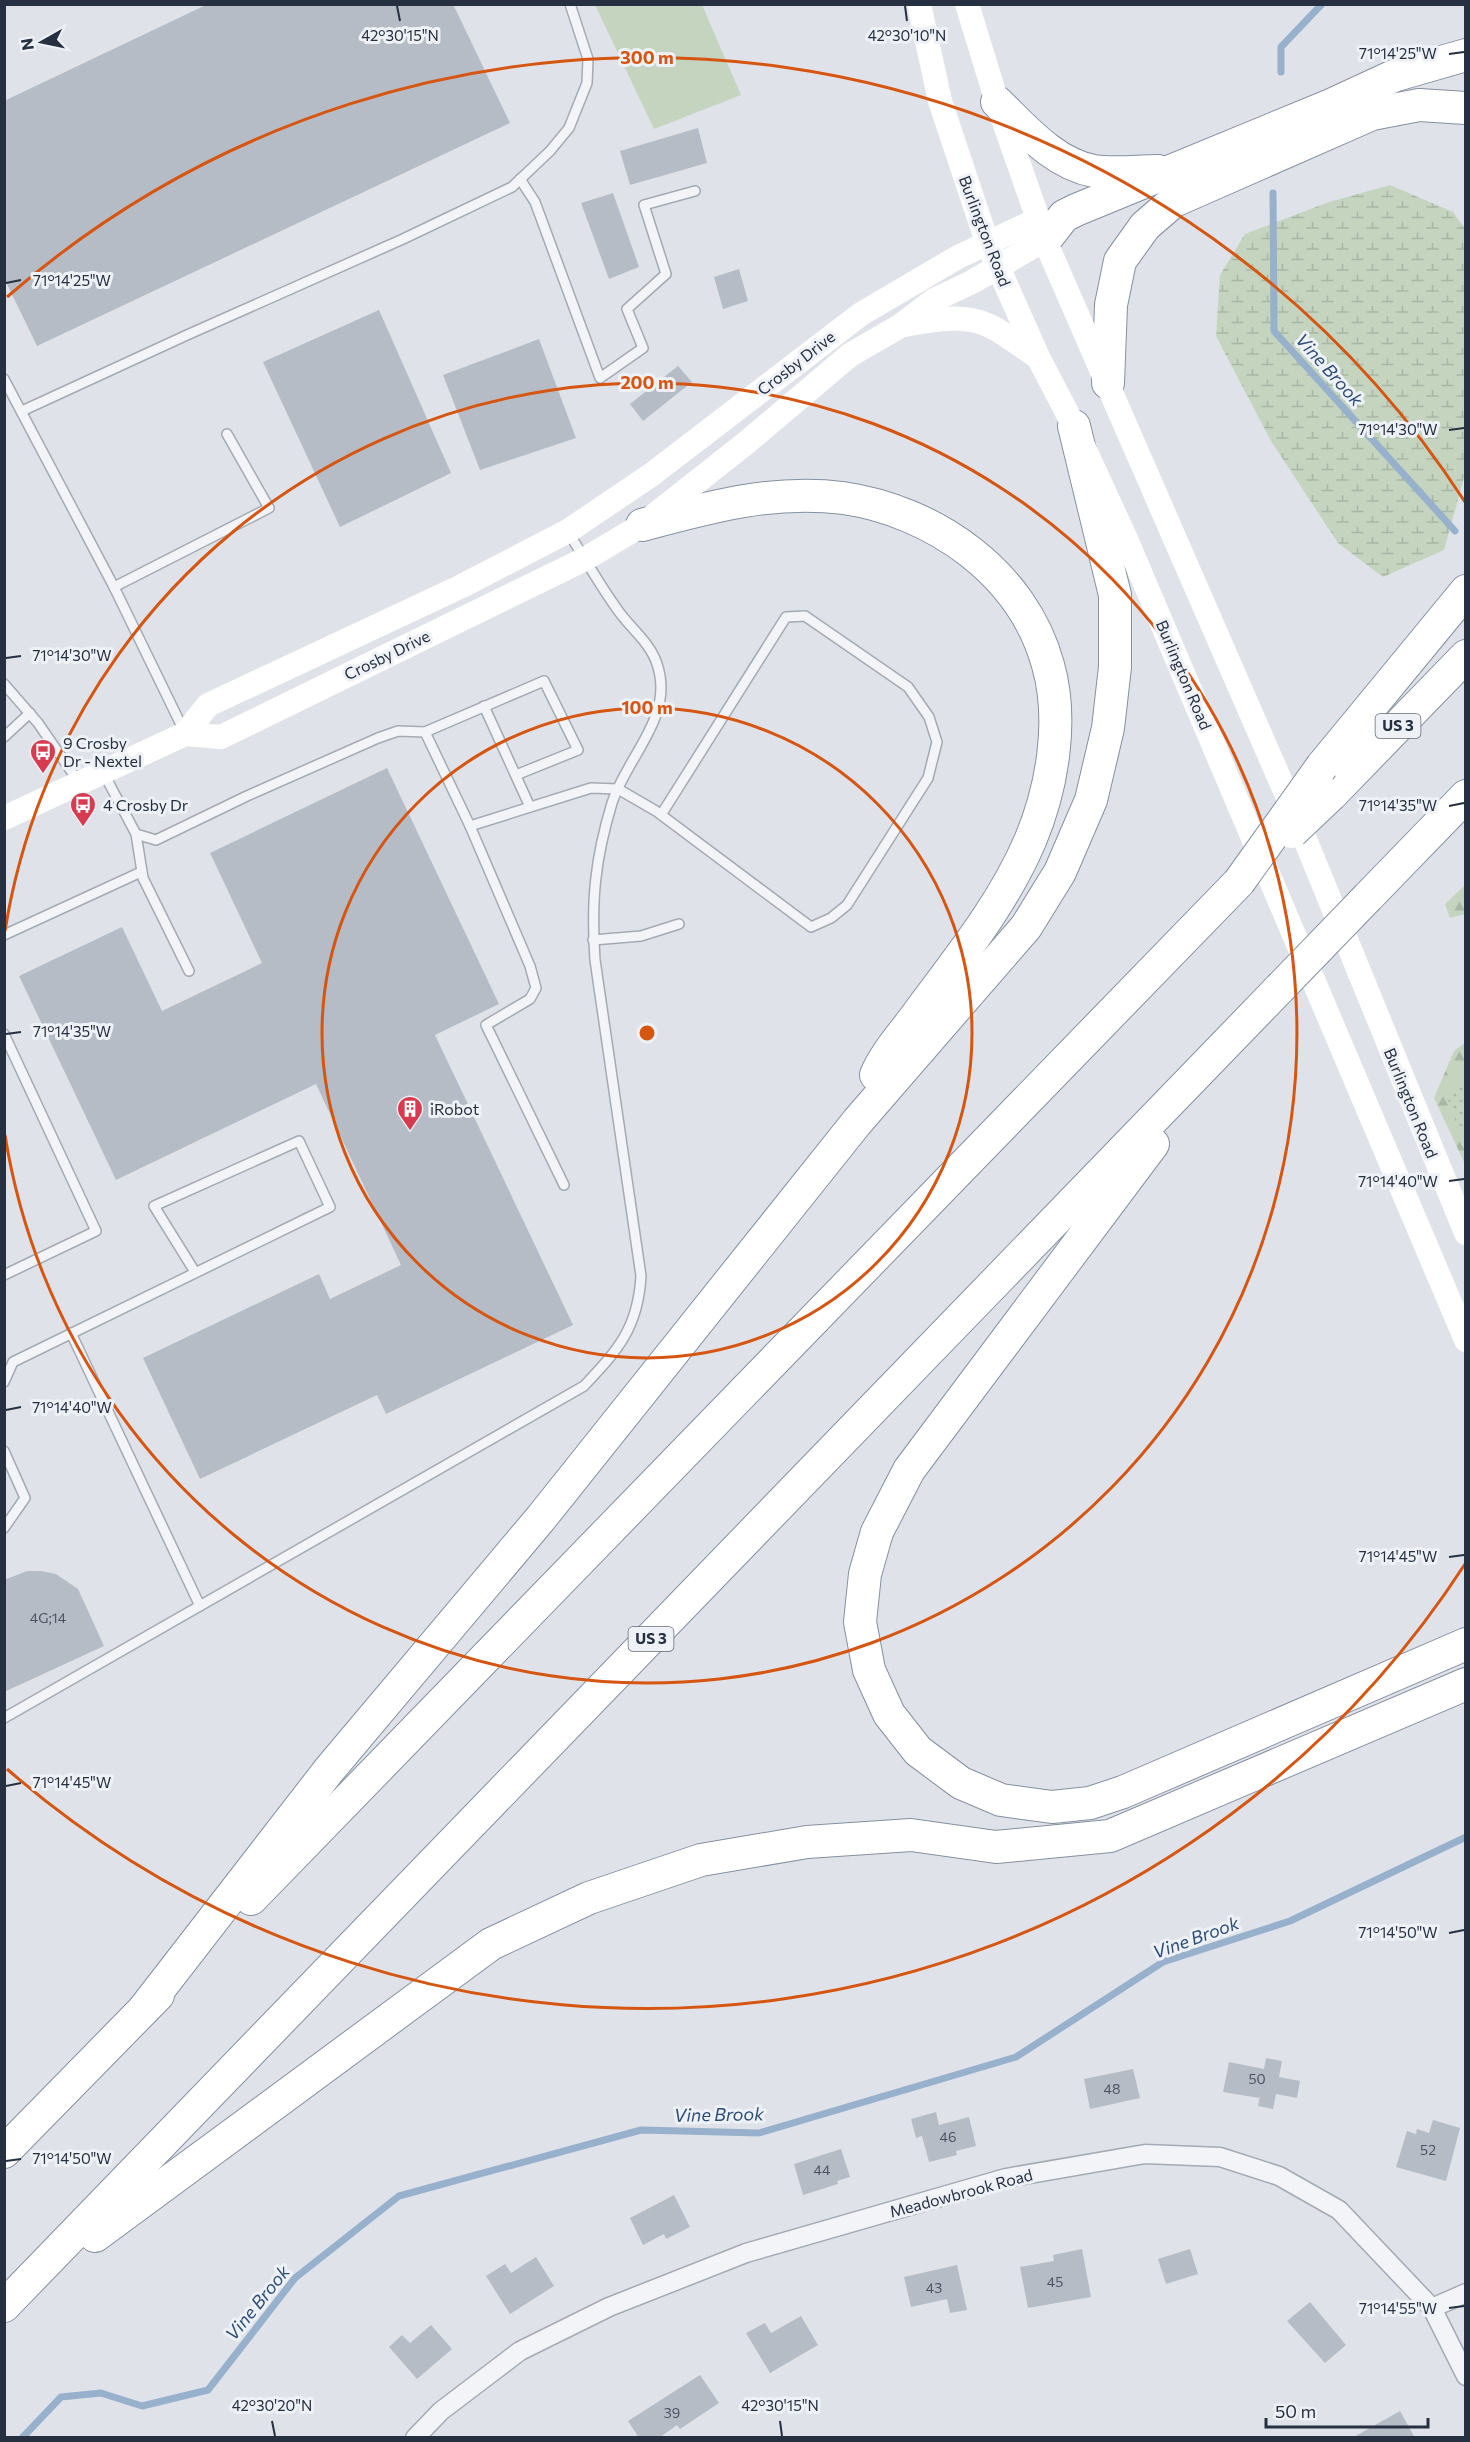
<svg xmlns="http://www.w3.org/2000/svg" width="1470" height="2442" font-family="Commissioner,sans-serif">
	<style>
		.forest { fill: url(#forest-firs) }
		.wetland { fill: url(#wetland-marsh) }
		.park { fill: url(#park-dots) }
		.garden { fill: #c4d4bf }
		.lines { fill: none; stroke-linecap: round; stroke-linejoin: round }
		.stream { stroke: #97b0cc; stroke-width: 7 }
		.building { fill: #b6bcc6 }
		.lane-casing { stroke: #a4aab3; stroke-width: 12 }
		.street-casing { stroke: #a4aab3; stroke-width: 21 }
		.highway-casing { stroke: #8590a1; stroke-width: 34 }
		.lane { stroke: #f2f4f7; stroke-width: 9 }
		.street { stroke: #f2f4f7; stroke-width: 18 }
		.secondary { stroke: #fff; stroke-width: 24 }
		.highway { stroke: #fff; stroke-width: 32 }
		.highway-bridge-casing { stroke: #8590a1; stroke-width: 34; stroke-linecap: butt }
		.highway-bridge { stroke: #fff; stroke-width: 32 }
		.ticks { fill: none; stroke: #273041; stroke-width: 2 }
		.ring { fill: none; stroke: #d55511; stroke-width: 3 }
		.labels { text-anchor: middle; stroke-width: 6; stroke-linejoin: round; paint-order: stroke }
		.number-label { font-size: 14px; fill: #4b5362 }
		.shield { fill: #eef2f7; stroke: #636a78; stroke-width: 1.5 }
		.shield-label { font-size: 15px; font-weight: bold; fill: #273041 }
		.street-label { font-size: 16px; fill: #273041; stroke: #eef2f7 }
		.poi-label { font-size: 16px; fill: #273041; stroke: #eef2f7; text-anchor: start }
		.water-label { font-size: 18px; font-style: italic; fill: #2e4e78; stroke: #eef2f7 }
		.ticks-label { font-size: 15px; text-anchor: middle; fill: #273041; stroke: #eef2f7; stroke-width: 6; stroke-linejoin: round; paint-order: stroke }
		.centre { fill: #d55511; stroke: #eef2f7; stroke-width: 3 }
		.ring-label { font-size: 18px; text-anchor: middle; font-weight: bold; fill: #d55511; stroke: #eef2f7; stroke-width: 6; stroke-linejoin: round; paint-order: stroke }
	</style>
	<defs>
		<pattern id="forest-firs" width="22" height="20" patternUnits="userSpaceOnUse" patternTransform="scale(1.5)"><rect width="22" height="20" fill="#c4d4bf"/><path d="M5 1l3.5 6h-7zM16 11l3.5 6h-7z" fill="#a8b6a5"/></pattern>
		<pattern id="wetland-marsh" width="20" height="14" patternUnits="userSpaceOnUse" patternTransform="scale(1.5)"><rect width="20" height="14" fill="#c4d4bf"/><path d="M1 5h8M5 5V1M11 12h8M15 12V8" fill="none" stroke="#a8b6a5"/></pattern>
		<pattern id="park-dots" width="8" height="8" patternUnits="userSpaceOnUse" patternTransform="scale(1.5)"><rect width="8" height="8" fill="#c4d4bf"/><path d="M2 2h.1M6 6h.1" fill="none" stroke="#a8b6a5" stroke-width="1.8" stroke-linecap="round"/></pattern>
	</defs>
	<rect width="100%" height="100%" fill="#dfe3e9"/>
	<g class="forest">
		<path d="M1465,885V914L1450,918L1445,904Z"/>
		<path d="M1465,1043V1164L1434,1098L1454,1051Z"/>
	</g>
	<path class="wetland" d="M1390,185L1453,212L1465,229V474L1444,550L1383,577L1338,543L1271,441L1216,336L1220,275L1245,234L1329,202Z"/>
	<path class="park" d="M1465,1075V1142L1446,1095Z"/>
	<path class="garden" d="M595,5H702L741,95L654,129Z"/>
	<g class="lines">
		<g class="stream">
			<path d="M1281,72V47L1322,4"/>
			<path d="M1273,193L1274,331L1455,531"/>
			<path d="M22,2438L61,2397L101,2393L142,2406L208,2390L295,2278L399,2196L641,2130L759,2133L1016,2057L1163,1962L1290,1921L1466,1837"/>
		</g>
	</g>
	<g class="building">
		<path d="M208,4H453L510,123L37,346L4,278V101Z"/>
		<path d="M698,128L707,163L630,185L620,151Z"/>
		<path d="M613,193L639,267L609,279L581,203Z"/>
		<path d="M739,269L748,301L723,309L714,277Z"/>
		<path d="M379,310L451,473L340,527L263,362Z"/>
		<path d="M539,339L576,438L480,470L443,375Z"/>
		<path d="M678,366L692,382L643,421L630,404Z"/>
		<path d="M387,768L499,1004L435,1035L573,1325L386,1414L377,1395L200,1479L143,1358L319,1274L330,1299L401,1265L316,1084L116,1180L19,976L122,927L162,1011L262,963L210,853Z"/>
		<path d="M27,1571H41L56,1574L78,1589L104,1646L4,1692V1580Z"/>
		<path d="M1266,2058L1282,2061L1279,2077L1300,2081L1297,2098L1276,2094L1273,2109L1258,2106L1260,2096L1259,2098L1223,2092L1229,2062L1264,2069Z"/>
		<path d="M1133,2069L1140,2098L1090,2109L1084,2079Z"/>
		<path d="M936,2112L939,2125L969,2117L976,2146L956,2151L957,2155L929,2162L922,2136L916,2138L911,2119Z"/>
		<path d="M1433,2120L1460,2128L1446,2181L1396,2167L1407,2131L1416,2134L1417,2129L1429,2133Z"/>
		<path d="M841,2149L850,2177L837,2181L838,2184L803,2195L794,2164Z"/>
		<path d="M674,2195L690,2227L666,2239L664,2234L643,2245L630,2218Z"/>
		<path d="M1082,2249L1091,2297L1028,2308L1020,2267L1054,2261L1053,2255Z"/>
		<path d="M1190,2249L1198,2274L1166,2284L1158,2259Z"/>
		<path d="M536,2257L554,2286L510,2314L486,2276L505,2264L511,2273Z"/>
		<path d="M957,2265L967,2310L950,2313L947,2299L911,2307L904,2277Z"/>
		<path d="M1310,2302L1346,2345L1325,2363L1287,2321Z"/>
		<path d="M801,2316L818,2345L770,2373L746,2333L765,2323L771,2333Z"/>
		<path d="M431,2325L452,2349L417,2379L389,2347L402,2335L410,2343Z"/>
		<path d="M700,2375L719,2403L680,2429L677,2425L659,2438H639L628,2421Z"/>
		<path d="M1400,2411L1415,2438H1352Z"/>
	</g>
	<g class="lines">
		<defs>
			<g id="lane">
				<path d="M520,179L535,202L600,378L643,348L627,309L666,274L644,205L695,191"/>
				<path d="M4,379L114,587L185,733"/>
				<path d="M22,411L187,335L403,239L512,187L550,151L569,128L587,83L588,59L570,4"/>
				<path d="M114,587L269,508L227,434"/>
				<path d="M4,684L38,723L78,781"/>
				<path d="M484,706L530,807"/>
				<path d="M4,737L30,713"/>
				<path d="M104,774L136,834L156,840L247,796L378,738L398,731L425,732"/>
				<path d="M516,775L578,750L544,681L425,732L470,826L591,788L618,789L656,811L811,927L831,918L847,905L928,778L937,742L929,717L908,687L805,616L786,617L661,815"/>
				<path d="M470,826L530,966L536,988L530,999L486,1025L564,1185"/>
				<path d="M136,834L143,878L189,971"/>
				<path d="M4,935L141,872"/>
				<path d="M593,940L641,936L679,924"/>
				<path d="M4,1034L96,1231L4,1275"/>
				<path d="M71,1333L200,1606"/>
				<path d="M4,1382L13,1362L330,1207L299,1141L154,1206L195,1272"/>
				<path d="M4,1451L25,1498L4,1528"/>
				<path d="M4,1718L584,1386C618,1350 638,1328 641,1276L595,960C591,901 595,859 612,803C627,756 675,717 657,664C650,642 629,627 617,609C599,584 584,557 568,532"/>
			</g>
			<g id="street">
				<path d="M1432,2308L1466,2293"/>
				<path d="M415,2438L441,2411L520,2351L609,2307L746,2253L1006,2178L1145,2154L1220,2157L1279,2176L1339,2210L1432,2308L1466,2376"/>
			</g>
			<g id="highway">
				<path d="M997,102C1024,128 1054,164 1094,171C1114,174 1138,171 1158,171"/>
				<path d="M1046,239L1064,216L1076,210L1331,105L1396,75L1466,55"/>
				<path d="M1108,383L1111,305L1120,261L1145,226L1174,201L1372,114L1419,105L1466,108"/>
				<path d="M642,525C709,507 773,489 843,498C934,511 1023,573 1048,665C1064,721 1052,789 1030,841C1003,904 959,958 919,1012C905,1032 885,1053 876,1075"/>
				<path d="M1322,766L1466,591"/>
				<path d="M1331,795L1466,656"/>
				<path d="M1368,897L1466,796"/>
				<path d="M1153,1144L909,1470L877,1532L865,1574L860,1622L869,1670L889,1714L918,1751L961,1783L1001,1800L1052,1807L1090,1803L1123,1792L1466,1644"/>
				<path d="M251,1899L1239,882"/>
				<path d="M144,2009L329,1770L541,1518L857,1122L1026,927L1060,872L1091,800L1108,728L1115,667V595L1074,426"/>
				<path d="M4,2152L158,1995"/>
				<path d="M95,2236L491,1944L589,1898L701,1860L807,1842L911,1835L996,1847L1110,1836L1466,1684"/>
				<path d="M4,2306L1280,988"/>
			</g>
		</defs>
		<use href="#lane" class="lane-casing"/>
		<use href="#street" class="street-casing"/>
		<use href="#highway" class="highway-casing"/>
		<use href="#lane" class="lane"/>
		<use href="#street" class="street"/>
		<g class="secondary">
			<path d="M919,4L940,101L987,242L1038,357L1074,426L1126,539L1466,1340"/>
			<path d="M967,4L997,102L1049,250L1291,805L1466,1233"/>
			<path d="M905,325C932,320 963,313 990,326C1006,334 1022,347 1038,357"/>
			<path d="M185,734L221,737L585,559L642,525L746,443L850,355L900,326L934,300L972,282L1046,239"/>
			<path d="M4,818L185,734L208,705L462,586L568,531L651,475L861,314L958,257L1039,219"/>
		</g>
		<use href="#highway" class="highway"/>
		<defs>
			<g id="highway-bridge">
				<path d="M1292,832L1331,795"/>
				<path d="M1239,882L1322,766"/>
				<path d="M1280,988L1368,897"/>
			</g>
		</defs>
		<use href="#highway-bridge" class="highway-bridge-casing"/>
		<use href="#highway-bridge" class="highway-bridge"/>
	</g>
	<path class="ticks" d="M397,6L400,21M905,6L907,21M1449,54L1464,52M6,283L21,280M1449,430L1464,428M6,658L21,656M1449,806L1464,803M6,1034L21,1032M1449,1181L1464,1179M6,1410L21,1407M1449,1557L1464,1555M6,1786L21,1783M1449,1933L1464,1930M6,2161L21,2159M1449,2308L1464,2306M272,2421L275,2436M780,2421L782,2436"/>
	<g class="ring">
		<circle cx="647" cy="1033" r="325"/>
		<path d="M5 931A650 650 0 1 1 5 1135"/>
		<path d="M1465 1564A975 975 0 0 1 7 1769M7 297A975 975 0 0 1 1465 502"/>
	</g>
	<defs>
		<symbol id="bus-pin" viewBox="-11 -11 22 30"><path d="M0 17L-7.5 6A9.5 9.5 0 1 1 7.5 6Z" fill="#d73b50" stroke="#eef2f7"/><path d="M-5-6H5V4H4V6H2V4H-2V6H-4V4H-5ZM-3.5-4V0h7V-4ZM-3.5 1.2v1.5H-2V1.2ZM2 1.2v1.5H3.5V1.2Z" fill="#fff"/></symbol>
		<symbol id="building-pin" viewBox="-11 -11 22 30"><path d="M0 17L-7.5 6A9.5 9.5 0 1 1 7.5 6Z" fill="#d73b50" stroke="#eef2f7"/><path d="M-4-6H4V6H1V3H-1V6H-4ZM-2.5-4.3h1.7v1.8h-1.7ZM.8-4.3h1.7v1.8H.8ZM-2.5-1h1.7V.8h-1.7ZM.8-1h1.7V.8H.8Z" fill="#fff"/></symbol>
	</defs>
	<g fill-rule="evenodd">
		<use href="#bus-pin" x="28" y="737" width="30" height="40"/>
		<use href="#bus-pin" x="68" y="790" width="30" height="40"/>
		<use href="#building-pin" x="395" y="1094" width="30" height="40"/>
	</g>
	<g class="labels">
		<g class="number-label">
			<text x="48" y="1623">4G;14</text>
			<text x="1257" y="2084">50</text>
			<text x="1112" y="2094">48</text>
			<text x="948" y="2142">46</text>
			<text x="1428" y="2155">52</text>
			<text x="822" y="2175">44</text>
			<text x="1055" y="2287">45</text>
			<text x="934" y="2293">43</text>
			<text x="672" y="2418">39</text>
		</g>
		<g class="shield">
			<rect x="1375.5" y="714" width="45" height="24" rx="4.5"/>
			<rect x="628.5" y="1627" width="45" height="24" rx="4.5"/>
		</g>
		<g class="shield-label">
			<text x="1398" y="731">US 3</text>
			<text x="651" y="1644">US 3</text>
		</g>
		<g class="street-label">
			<text transform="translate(985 231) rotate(69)" y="6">Burlington Road</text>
			<text transform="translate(796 363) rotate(-38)" y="6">Crosby Drive</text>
			<text transform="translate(387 655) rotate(-26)" y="6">Crosby Drive</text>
			<text transform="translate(1184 675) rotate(67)" y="6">Burlington Road</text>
			<text transform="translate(1411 1103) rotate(68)" y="6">Burlington Road</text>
			<text transform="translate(961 2193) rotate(-15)" y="6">Meadowbrook Road</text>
		</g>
		<g class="poi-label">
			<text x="63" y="749">9 Crosby<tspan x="63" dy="18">Dr - Nextel</tspan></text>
			<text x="103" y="811">4 Crosby Dr</text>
			<text x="430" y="1115">iRobot</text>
		</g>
		<g class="water-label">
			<text transform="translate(1329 370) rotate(48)" y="6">Vine Brook</text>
			<text transform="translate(1196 1938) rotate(-20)" y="6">Vine Brook</text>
			<text transform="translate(719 2115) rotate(-1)" y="6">Vine Brook</text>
			<text transform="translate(258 2303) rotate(-51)" y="6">Vine Brook</text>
		</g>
	</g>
	<g class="ticks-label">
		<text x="907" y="41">42°30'10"N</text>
		<text x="400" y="41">42°30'15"N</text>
		<text x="1398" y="59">71°14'25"W</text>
		<text x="72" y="286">71°14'25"W</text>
		<text x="1398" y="435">71°14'30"W</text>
		<text x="72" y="661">71°14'30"W</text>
		<text x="1398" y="811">71°14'35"W</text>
		<text x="72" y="1037">71°14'35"W</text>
		<text x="1398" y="1187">71°14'40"W</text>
		<text x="72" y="1413">71°14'40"W</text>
		<text x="1398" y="1562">71°14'45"W</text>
		<text x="72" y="1788">71°14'45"W</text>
		<text x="1398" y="1938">71°14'50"W</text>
		<text x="72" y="2164">71°14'50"W</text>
		<text x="1398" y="2314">71°14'55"W</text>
		<text x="272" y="2411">42°30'20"N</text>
		<text x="780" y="2411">42°30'15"N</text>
	</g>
	<circle cx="647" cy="1033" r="9" class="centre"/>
	<g class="ring-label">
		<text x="647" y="64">300 m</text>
		<text x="647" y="389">200 m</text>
		<text x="647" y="714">100 m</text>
	</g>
	<rect width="1470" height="2442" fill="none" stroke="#273041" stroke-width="12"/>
	<g transform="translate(42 42) rotate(261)" stroke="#eef2f7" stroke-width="4.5" paint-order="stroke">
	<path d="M0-4.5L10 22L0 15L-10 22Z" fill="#273041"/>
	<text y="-9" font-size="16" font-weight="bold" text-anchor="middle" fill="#273041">N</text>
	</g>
	<path d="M1266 2418v9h162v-9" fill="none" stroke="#273041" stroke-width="3"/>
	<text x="1275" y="2418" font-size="18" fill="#273041" stroke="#eef2f7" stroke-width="4.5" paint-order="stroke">50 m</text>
</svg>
